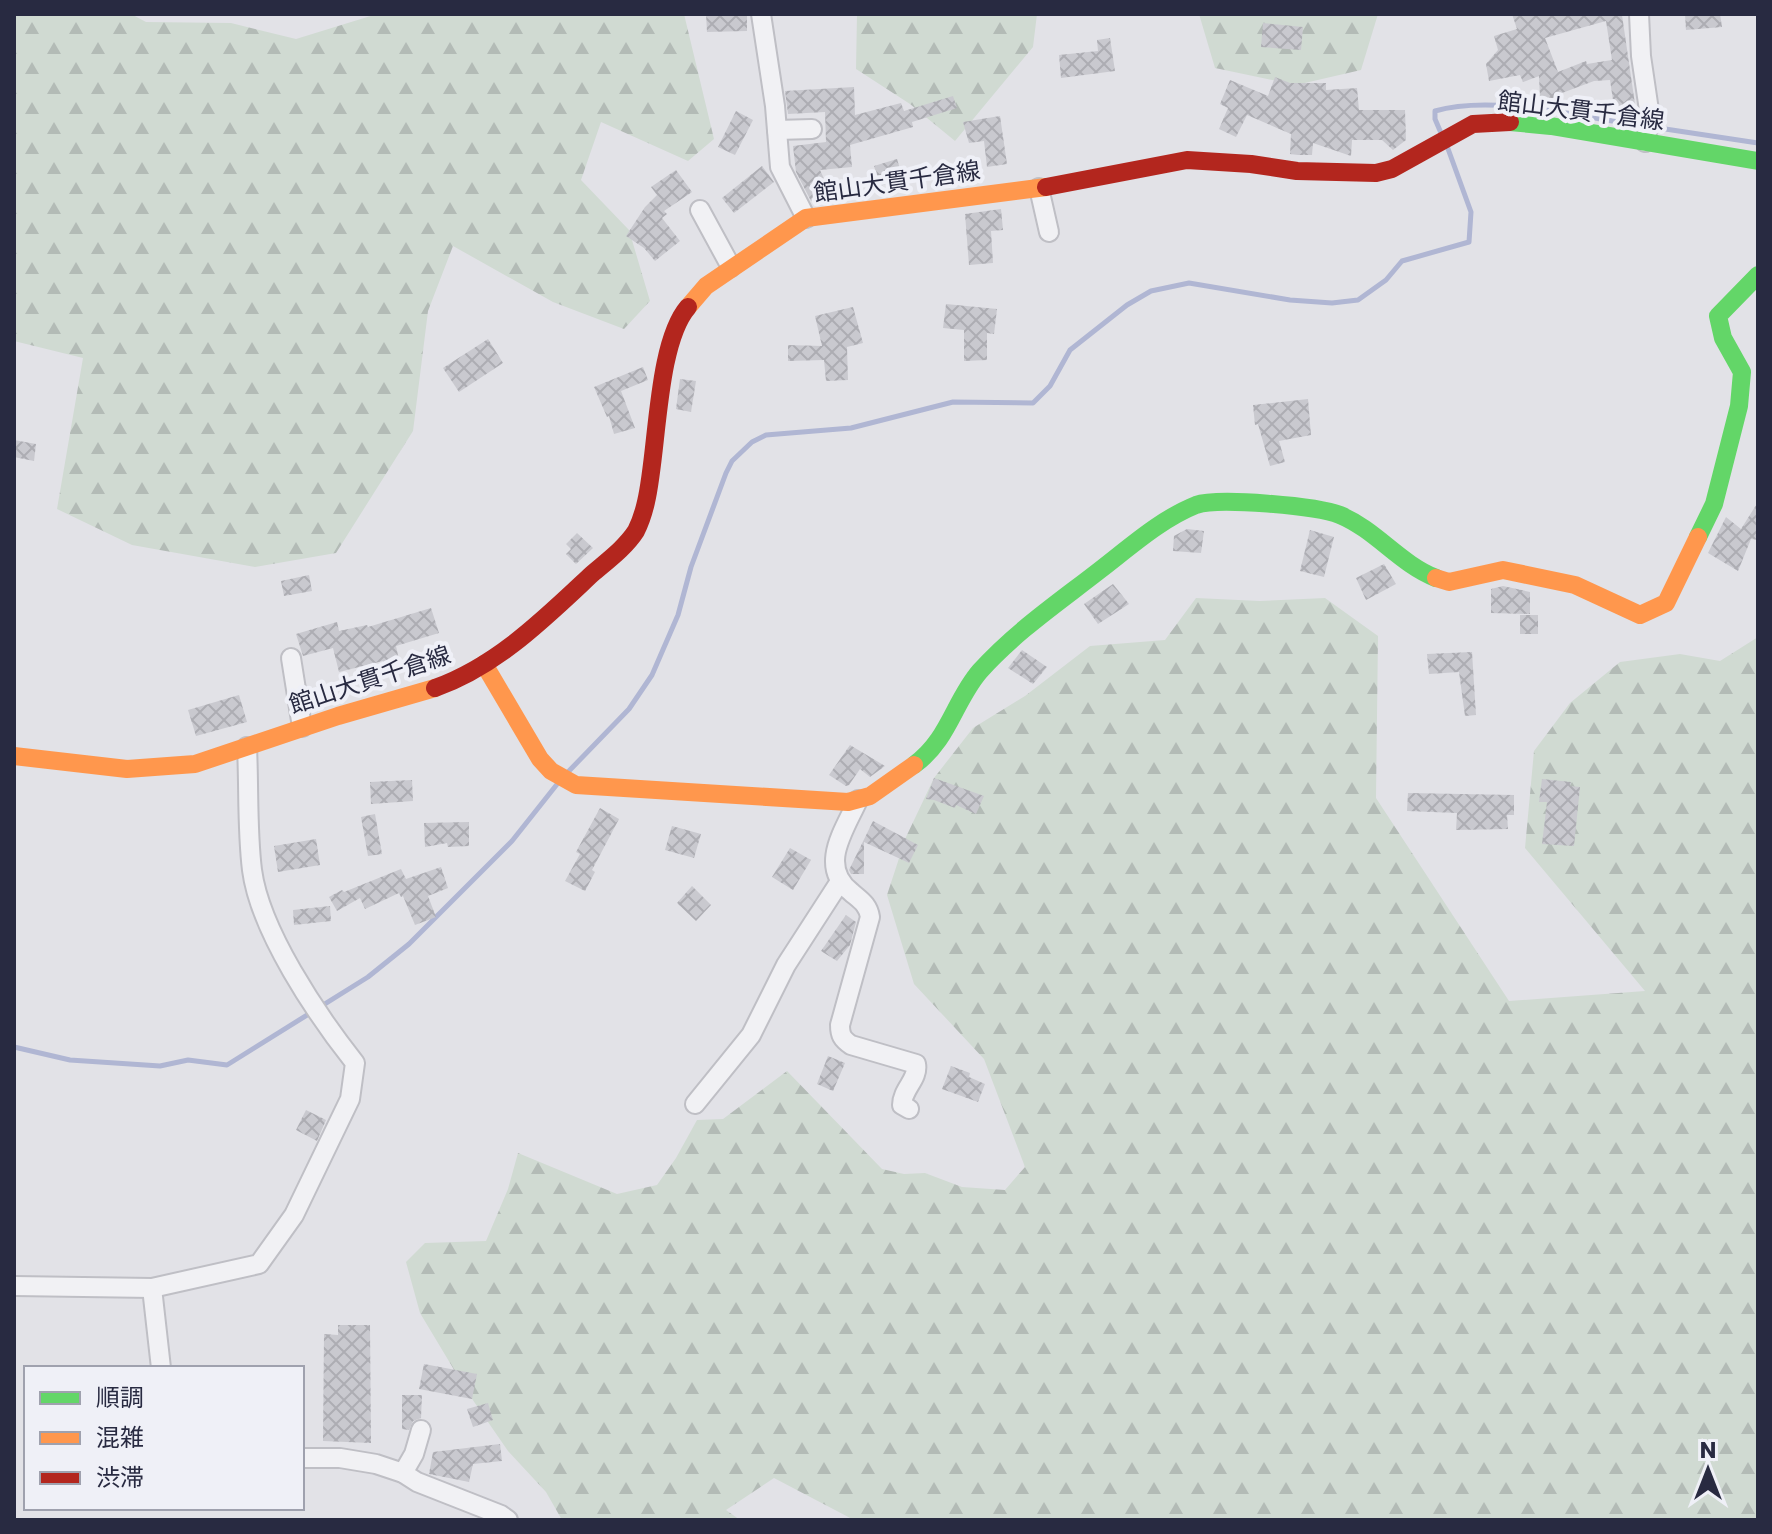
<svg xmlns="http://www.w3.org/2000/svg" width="1772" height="1534" font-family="Poppins,'Noto Sans JP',sans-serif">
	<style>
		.forest { fill: url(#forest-firs) }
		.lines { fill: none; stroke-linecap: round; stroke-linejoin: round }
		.stream { stroke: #b0b6d3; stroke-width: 5 }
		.building { fill: url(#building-cross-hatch); fill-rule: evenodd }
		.street-casing { stroke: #bfbfc5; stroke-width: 22 }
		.street { stroke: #f1f1f4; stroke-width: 18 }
		.fast { stroke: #63d668; stroke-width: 18 }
		.slow { stroke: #ff974d; stroke-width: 18 }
		.jam { stroke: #b3261e; stroke-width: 18 }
		.labels { text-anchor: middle; stroke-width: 8; stroke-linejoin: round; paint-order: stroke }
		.street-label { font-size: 24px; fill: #282a41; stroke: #eff0f7 }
	</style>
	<defs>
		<pattern id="forest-firs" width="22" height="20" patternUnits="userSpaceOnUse" patternTransform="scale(2)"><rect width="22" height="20" fill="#d0dad2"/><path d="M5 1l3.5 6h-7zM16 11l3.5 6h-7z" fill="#b3bbb6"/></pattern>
		<pattern id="building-cross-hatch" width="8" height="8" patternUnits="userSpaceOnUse" patternTransform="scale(2)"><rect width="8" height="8" fill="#c9c9cf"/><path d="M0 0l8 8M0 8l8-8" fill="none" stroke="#adadb3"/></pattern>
	</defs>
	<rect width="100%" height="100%" fill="#e2e2e7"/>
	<g class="forest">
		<path d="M14,14H131L146,22L231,23L296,39L377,14H684L714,139L688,161L601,122L581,180L629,230L650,301L624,329L553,302L453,246L428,311L413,431L336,553L255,567L132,545L57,509L83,358L14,341Z"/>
		<path d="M857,14H1037L1033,47L955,141L910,104L856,69Z"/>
		<path d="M1199,14H1378L1361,70L1296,85L1215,68Z"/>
		<path d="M1196,598L1260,601L1325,598L1378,636L1376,798L1509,1001L1645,991L1525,848L1534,751L1570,703L1620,662L1680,654L1720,661L1758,637V1520H854L774,1478L726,1510L740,1520H562L546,1492L508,1451L468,1393L420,1313L406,1262L425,1243L486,1241L508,1189L518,1153L617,1194L657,1185L676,1158L697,1120L723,1119L787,1071L882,1169L904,1174L925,1173L962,1187L1005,1190L1025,1167L984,1059L914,984L887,895L906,837L934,778L973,728L1025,696L1090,646L1165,640Z"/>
	</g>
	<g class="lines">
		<g class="stream">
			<path d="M1652,127L1758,143"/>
			<path d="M1441,133L1435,119V111C1493,94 1581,117 1642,126"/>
			<path d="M567,773L629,709L652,675L678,615L691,567L726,473L732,461L752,442L766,435L851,428L953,402L1033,403L1050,386L1070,350L1127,305L1151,291L1189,283L1290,300L1332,303L1358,300L1386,280L1402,261L1469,242L1471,212L1447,146"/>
			<path d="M14,1047L70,1060L160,1066L188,1060L227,1065L368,977L409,944L512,841L558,783"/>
		</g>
	</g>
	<g class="building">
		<path d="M706,14H747V31L707,32Z"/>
		<path d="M1512,14L1622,15L1636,111L1615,114L1610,80L1594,81L1554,96V98L1540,99L1539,76L1523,82L1520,75L1489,81L1486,64L1498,50L1494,36L1517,29ZM1606,21L1612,60L1587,64L1586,61L1558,72L1545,38Z"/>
		<path d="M1685,14H1720L1722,27L1686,30Z"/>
		<path d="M1263,23L1303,27L1301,50L1261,47Z"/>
		<path d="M1110,38L1115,71L1061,78L1059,55L1098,51L1097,40Z"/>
		<path d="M1275,77L1290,83H1326V90L1357,88L1359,110H1405L1406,140L1393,150L1382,140H1352L1351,156L1313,143L1312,155H1298L1290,154L1291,134L1247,115L1236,137L1219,129L1228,108L1220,104L1230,80L1268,96Z"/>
		<path d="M854,87L855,115L901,103L904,111L953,96L957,108L912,122L913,127L850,145L852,167L820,170L833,198L811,201L796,172L793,146L826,142L825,112L788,114L785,91Z"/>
		<path d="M736,111L753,120L735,155L718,147Z"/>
		<path d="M1000,116L1007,164L987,167L984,141L969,143L963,122Z"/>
		<path d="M897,159L903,179L880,186L874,166Z"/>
		<path d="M762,166L774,182L734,213L722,198Z"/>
		<path d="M676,170L692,192L664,211L667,214L662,218L680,241L655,261L644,248L626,236L645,207L657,195L651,187Z"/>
		<path d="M1001,209L1003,230L991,231L993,263L969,265L965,214Z"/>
		<path d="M946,304L997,309L994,334L987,333V360L964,361V330L943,328Z"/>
		<path d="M853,307L863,343L847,347L848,380L826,381L824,360L788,361V345L822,346L815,316Z"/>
		<path d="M488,339L503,363L459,392L443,368Z"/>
		<path d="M643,367L648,380L621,391L635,428L614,434L609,416L607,417L594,387Z"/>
		<path d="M680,379L696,381L691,412L676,409Z"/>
		<path d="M1308,399L1311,435L1279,441L1285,462L1270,466L1258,424L1255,425L1253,405Z"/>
		<path d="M14,440L36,444L34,461L14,457Z"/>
		<path d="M1758,502V540L1751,539L1738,571L1708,553L1726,517L1741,529Z"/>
		<path d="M1187,529L1204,531L1201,553L1173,551L1174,536Z"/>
		<path d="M1310,530L1334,537L1324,577L1300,571Z"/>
		<path d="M577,533L593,548L576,564L566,554L571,549L566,544Z"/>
		<path d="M1384,564L1396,584L1366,600L1356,578Z"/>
		<path d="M309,575L312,591L284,596L281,581Z"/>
		<path d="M1113,584L1129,604L1098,624L1084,604Z"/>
		<path d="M1503,586L1530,592V614L1491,613V589Z"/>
		<path d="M431,608L439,633L396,646L401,669L385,672L383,661L339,672L333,648L303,656L296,634L337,622L339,631L367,625L368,627Z"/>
		<rect x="1520" y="615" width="18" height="19"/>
		<path d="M1022,650L1047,667L1033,684L1008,668Z"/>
		<path d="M1472,652L1476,715L1465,716L1459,672L1429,674L1427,654Z"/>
		<path d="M239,695L247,722L196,736L188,710Z"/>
		<path d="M850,745L885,766L870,777L860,769L849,785L846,786L829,775Z"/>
		<path d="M934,778L984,796L976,814L956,805L955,808L934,800L926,799Z"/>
		<path d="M1542,779L1571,782L1570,786L1580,787L1574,846L1542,844L1547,802H1539Z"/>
		<path d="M412,780L413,801L371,804L370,782Z"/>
		<path d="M1408,793L1514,795V815H1507L1508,829L1456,830L1457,813L1407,811Z"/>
		<path d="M600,808L619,819L592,870L595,872L585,891L565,881L580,854L576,852Z"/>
		<path d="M375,814L382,854L368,856L361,817Z"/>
		<path d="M873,821L918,845L909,863L864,842V874H851L849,870Z"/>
		<path d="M469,822V846L448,847L447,843L425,847L424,823Z"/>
		<path d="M672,826L701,834L694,858L665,850Z"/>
		<path d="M316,839L320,865L278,872L274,846Z"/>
		<path d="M790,848L811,860L793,890L772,877Z"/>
		<path d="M441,867L448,888L428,896L436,917L415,925L403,896L401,897L399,893L365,909L360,898L337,911L329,897L342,890L344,892L401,869L406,879Z"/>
		<path d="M692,886L711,905L696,921L677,903Z"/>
		<path d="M330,906L331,921L294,925L293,910Z"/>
		<path d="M846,915L856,922L850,945L837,961L821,951Z"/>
		<path d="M828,1056L845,1063L833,1091L817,1084Z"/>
		<path d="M951,1066L970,1073L969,1077L985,1084L978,1102L942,1089Z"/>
		<path d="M306,1110L326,1120L317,1141L296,1130Z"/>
		<path d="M338,1325H370L371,1443L323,1441L324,1334L338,1335Z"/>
		<path d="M424,1364L477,1374L472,1399L419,1389Z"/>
		<path d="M402,1395H422L421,1418L413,1421L409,1430L402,1429Z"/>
		<path d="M488,1403L493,1420L473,1427L467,1409Z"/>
		<path d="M500,1444L502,1461L473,1464L469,1482L429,1474L433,1452Z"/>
	</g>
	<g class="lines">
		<defs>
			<g id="street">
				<path d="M761,14L775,106L780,167L806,218"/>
				<path d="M1639,14L1641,56L1650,117L1645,142"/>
				<path d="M777,130L812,129"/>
				<path d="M1039,188L1049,232"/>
				<path d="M700,210L731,267"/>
				<path d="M291,658L302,727"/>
				<path d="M858,800C844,831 818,866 851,892C860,900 868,904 870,917L840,1025C840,1035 842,1039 851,1045L916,1064C919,1079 902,1089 902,1105L909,1109"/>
				<path d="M695,1104L751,1035L786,965L839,883"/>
				<path d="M14,1286L152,1288L259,1264L294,1215L350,1099L355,1063C317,1015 260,931 252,870C247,830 249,788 247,747"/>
				<path d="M152,1288L161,1368"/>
				<path d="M302,1458H340L376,1464L403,1473L417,1482L501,1515L508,1520"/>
				<path d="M403,1473L414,1454L421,1430"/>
			</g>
		</defs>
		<use href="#street" class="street-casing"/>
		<use href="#street" class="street"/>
		<g class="fast">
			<path d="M1510,122L1551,126L1758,161"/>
			<path d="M1698,537L1714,504L1739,406L1742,372L1723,338L1718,316L1758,275"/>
			<path d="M914,765C949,740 954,701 980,671C1015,632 1059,602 1100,570C1130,547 1161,519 1196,505C1218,497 1317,506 1340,515C1376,530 1400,564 1436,578"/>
		</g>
		<g class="slow">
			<path d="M688,307L706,286L806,218L1046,187"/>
			<path d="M1436,578L1449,582L1503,570L1575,585L1640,615L1666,603L1698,537"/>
			<path d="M484,664L540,759L551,771L576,785L848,802L870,796L914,765"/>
			<path d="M14,756L127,769L195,764L338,716L435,688"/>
		</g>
		<g class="jam">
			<path d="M1046,187L1187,160L1251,164L1297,171L1376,173L1392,169L1473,124L1510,122"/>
			<path d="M435,688C497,666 545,618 592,574C607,561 625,548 636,531C640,523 644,511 646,502C658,452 656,344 688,307"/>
		</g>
	</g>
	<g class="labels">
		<g class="street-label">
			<text transform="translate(1581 111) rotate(7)" y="8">館山大貫千倉線</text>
			<text transform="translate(897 182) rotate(-8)" y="8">館山大貫千倉線</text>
			<text transform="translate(370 680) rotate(-18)" y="8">館山大貫千倉線</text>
		</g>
	</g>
	<rect width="1772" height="1534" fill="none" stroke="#282a41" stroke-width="32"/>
	<rect x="24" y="1366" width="280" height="144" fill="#eff0f7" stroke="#9fa1ae" stroke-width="2"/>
	<rect x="40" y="1392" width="40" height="12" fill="#63d668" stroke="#9fa1ae" stroke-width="2"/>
	<text x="96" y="1406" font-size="24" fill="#282a41">順調</text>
	<rect x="40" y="1432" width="40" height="12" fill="#ff974d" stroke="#9fa1ae" stroke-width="2"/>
	<text x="96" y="1446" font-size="24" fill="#282a41">混雑</text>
	<rect x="40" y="1472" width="40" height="12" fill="#b3261e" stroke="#9fa1ae" stroke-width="2"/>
	<text x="96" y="1486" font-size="24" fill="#282a41">渋滞</text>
	<g transform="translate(1708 1470)" stroke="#eff0f7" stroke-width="6" paint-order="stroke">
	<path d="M0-6L14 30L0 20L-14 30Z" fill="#282a41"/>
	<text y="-12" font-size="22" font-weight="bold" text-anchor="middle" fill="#282a41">N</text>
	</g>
</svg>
